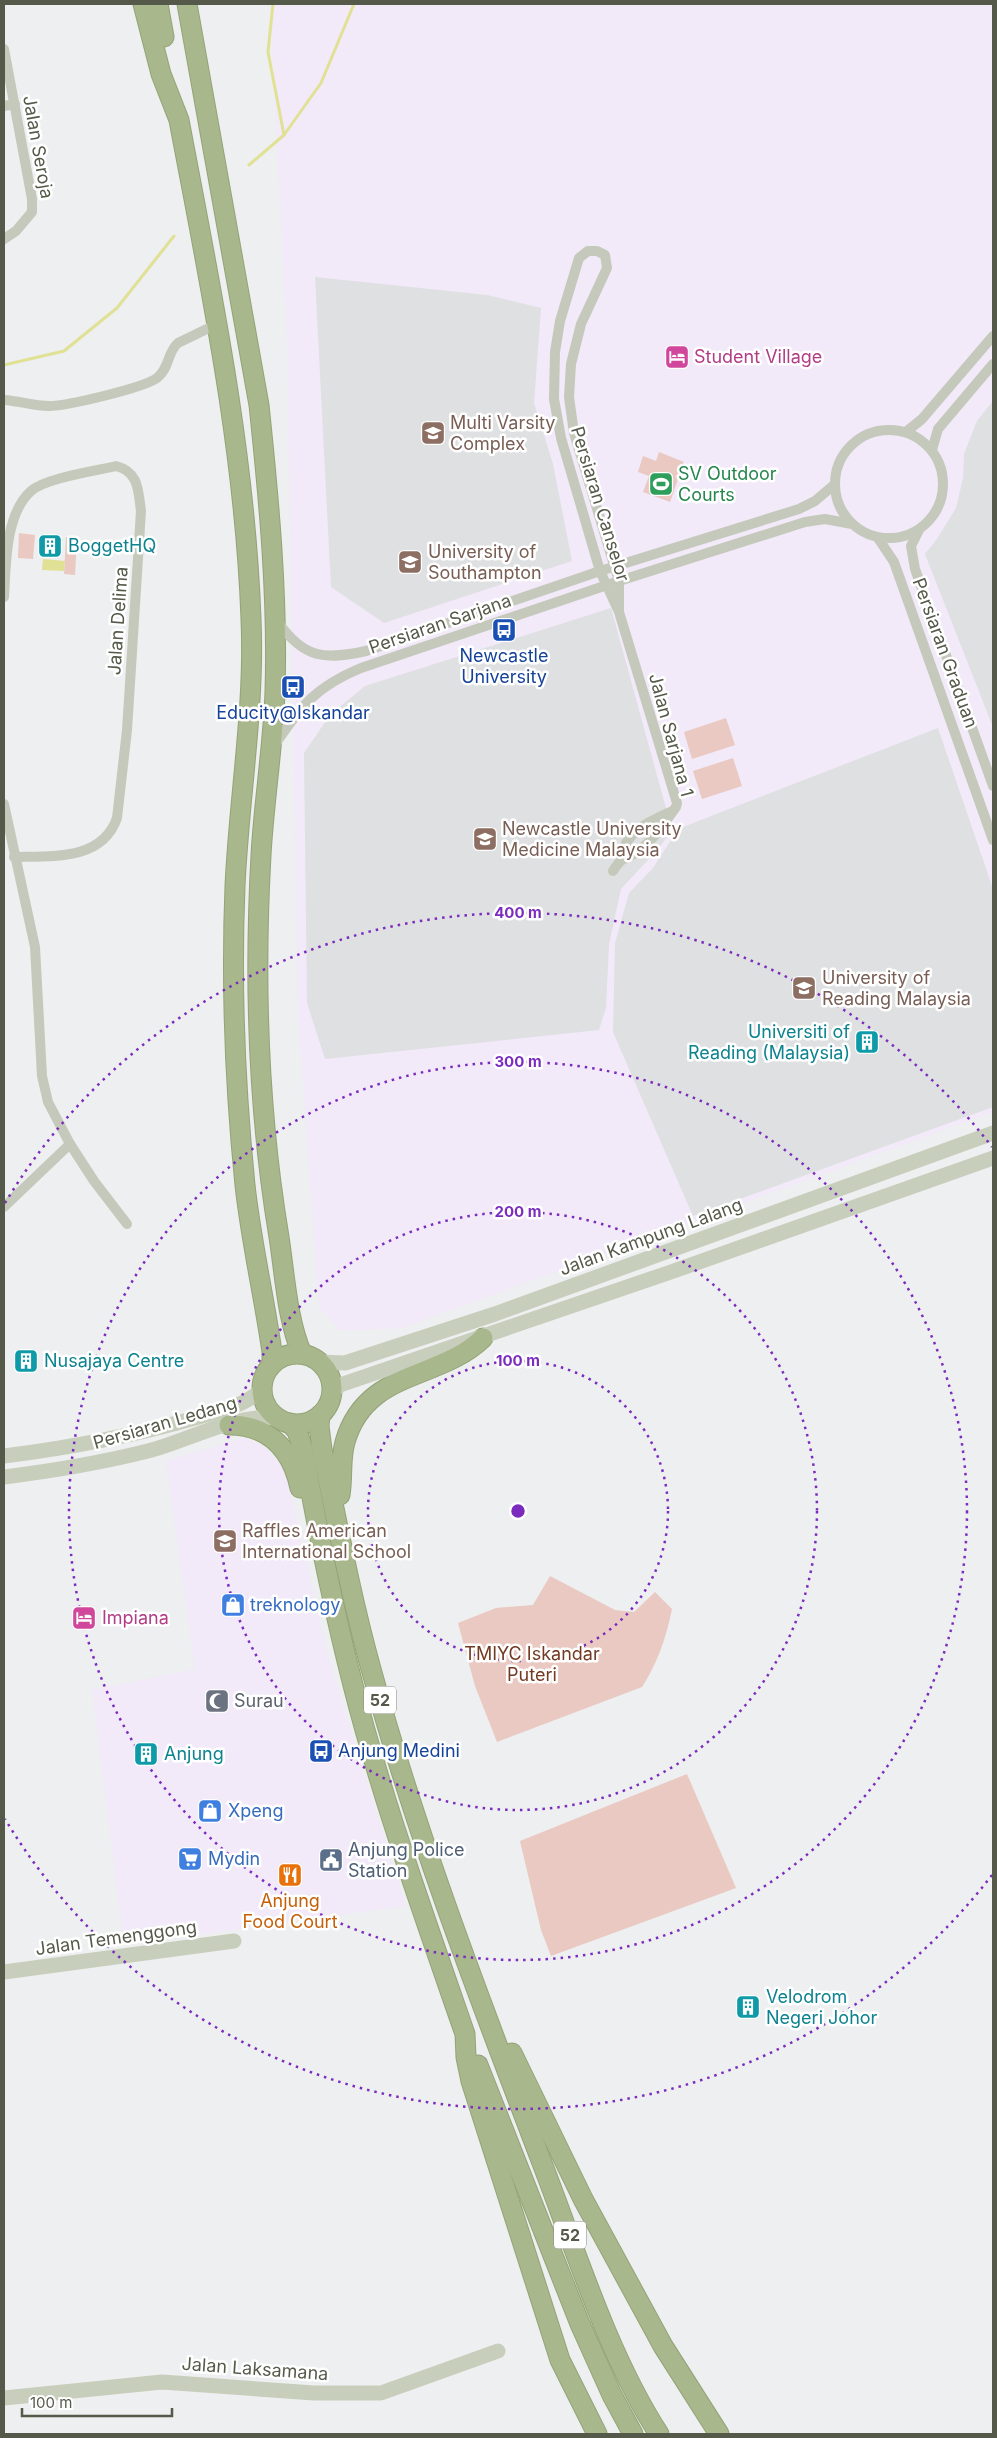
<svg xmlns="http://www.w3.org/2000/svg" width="997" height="2438" font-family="Inter,sans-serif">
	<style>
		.commercial { fill: #f2e9f9 }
		.education { fill: #dfe0e1 }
		.green { fill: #e9c9c2 }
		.water { fill: #e0e194 }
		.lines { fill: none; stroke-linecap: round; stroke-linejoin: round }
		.stream { stroke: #e0e194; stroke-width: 3 }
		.highway-casing { stroke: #94a377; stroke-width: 21 }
		.street { stroke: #c5c9bb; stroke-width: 10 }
		.secondary { stroke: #c8cebc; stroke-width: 15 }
		.highway { stroke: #a9b78c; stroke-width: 19 }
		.ring { fill: none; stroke: #7b2cbf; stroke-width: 2.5; stroke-dasharray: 2.5 5 }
		.labels { text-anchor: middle; stroke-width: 5; stroke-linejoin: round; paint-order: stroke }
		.shield { fill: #fff; stroke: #888b80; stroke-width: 1 }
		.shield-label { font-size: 16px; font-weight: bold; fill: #555949 }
		.street-label { font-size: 18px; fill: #555949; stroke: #fff }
		.hotel-label { font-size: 18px; fill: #b23c85; stroke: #fff; text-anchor: start }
		.education-label { font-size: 18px; fill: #785e54; stroke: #fff; text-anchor: start }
		.leisure-label { font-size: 18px; fill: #27864d; stroke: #fff; text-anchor: start }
		.culture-label { font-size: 18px; fill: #0d838f; stroke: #fff; text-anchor: start }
		.transit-label { font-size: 18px; fill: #164399; stroke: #fff }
		.shop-label { font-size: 18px; fill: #366cbe; stroke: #fff; text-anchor: start }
		.park-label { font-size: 18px; fill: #723a22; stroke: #fff }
		.worship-label { font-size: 18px; fill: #5b616d; stroke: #fff; text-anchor: start }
		.service-label { font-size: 18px; fill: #4e5e75; stroke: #fff; text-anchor: start }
		.food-label { font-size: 18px; fill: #c56008; stroke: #fff }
		.centre { fill: #7b2cbf; stroke: #fff; stroke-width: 2.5 }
		.ring-label { font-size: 15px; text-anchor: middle; font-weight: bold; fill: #7b2cbf; stroke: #fff; stroke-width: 5; stroke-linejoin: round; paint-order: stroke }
	</style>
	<rect width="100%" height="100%" fill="#eeeff0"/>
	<g class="commercial">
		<path d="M270,4H993V1112L402,1328L341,1331L319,1308L298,1012L287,340Z"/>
		<path d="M243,1438L261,1444L285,1468L328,1657L406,1906L124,1945L92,1690L195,1669L166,1461Z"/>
	</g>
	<g class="education">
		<path d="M315,277L487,295L541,308L534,403L553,464L572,561L384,623L331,587Z"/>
		<path d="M993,401V727L925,554L937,539L956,508L963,478L964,454L977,421Z"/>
		<path d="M611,608L672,830L659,848L621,889L609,944L606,1008L599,1030L325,1059L307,1003L304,753L330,715L365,686Z"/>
		<path d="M938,728L993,889V1107L693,1216L613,1032L615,943L629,893L653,868L678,829Z"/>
	</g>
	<g class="green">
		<path d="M659,452L684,462L670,502L643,492L649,476L638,472L643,456L656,461Z"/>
		<path d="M19,533L35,535L33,559L18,558Z"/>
		<path d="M66,537L77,538L75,575L64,574Z"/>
		<path d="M726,718L735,745L692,759L684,732Z"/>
		<path d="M733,758L742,786L702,799L693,771Z"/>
		<path d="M550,1576L615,1610L634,1612L655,1592L672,1609C666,1638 658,1662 642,1687L497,1742L475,1686L458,1623L496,1608L533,1605Z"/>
		<path d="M687,1774L736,1888L551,1956L541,1930L520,1841Z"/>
	</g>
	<path class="water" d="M43,559L65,561L64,571L42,570Z"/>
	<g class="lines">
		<g class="stream">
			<path d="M273,4L268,52L284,135"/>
			<path d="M249,165L284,135L321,83L354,4"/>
			<path d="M4,365L64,351L117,308L174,236"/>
		</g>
		<defs>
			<g id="highway">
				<path d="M143,4L161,74L179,120C210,285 245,450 251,619C255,708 239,797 235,886C231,986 235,1086 245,1185C251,1241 264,1296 272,1352V1363"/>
				<path d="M158,4L164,37"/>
				<path d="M187,4L259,405C269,500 278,597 275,692C273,747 264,801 261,855C254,982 258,1111 279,1237C285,1276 287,1319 302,1354"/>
				<circle cx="297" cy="1389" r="35"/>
				<path d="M320,1415L319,1426L322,1449C337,1522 351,1597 371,1669C416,1834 478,1995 539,2155C574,2245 607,2354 659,2434"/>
				<path d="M290,1423L297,1431L303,1449C320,1544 339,1637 365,1730C394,1832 430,1933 465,2034L466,2057L471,2081L560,2360L597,2434"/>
				<path d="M229,1425C269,1425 292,1450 300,1488"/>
				<path d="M340,1495C343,1477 340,1460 345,1442C366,1369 439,1381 483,1338"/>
				<path d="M512,2053L583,2199L663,2346L719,2434"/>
				<path d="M478,2065L580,2324L612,2395L633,2434"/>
			</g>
		</defs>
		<use href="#highway" class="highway-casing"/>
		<g class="street">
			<path d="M4,49L32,199V212L16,231L4,239"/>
			<path d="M4,106L15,104"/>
			<path d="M4,400C19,401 34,406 49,406C67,406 143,388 157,378C170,368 167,352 178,343L217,324"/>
			<circle cx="889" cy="484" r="54"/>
			<path d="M906,432L922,419L993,336"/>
			<path d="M932,450L938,429L993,364"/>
			<path d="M919,530L911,546L915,569L993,786"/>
			<path d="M878,538L894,562L993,840"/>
			<path d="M4,597C6,565 5,514 31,491C46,478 95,471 116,466C139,472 138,490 141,511L127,730L117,818C102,861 52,856 14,857"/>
			<path d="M278,622C304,659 325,660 366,651L600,571L799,509L815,501L835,484"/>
			<path d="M274,746C301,706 315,687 361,668L619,581L805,522L825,519L852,524"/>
			<path d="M4,804L35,947L42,1076L48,1102L70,1144L4,1207"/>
			<path d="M621,859C624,832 648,822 670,812"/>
			<path d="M613,871C624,853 627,861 640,850C655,838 665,822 676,807L677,803L619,612L600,571L561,438L554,399L555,352L560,321L579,258L588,251H597L605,255L607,268L581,324L571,364L569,397L574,433L619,581V612"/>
			<path d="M70,1144L94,1181L127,1224"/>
		</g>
		<g class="secondary">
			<path d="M319,1362L345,1363L495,1314L993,1133"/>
			<path d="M332,1392L340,1385L668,1273L993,1158"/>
			<path d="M4,1456C68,1448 132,1436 195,1418C217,1412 245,1406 261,1390"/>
			<path d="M4,1477C52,1471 100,1463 148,1451C188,1441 235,1413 277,1418"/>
			<path d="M4,1972L234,1941"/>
			<path d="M4,2398L162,2382L314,2393H381L498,2351"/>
		</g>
		<use href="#highway" class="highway"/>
	</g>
	<g class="ring">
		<circle cx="518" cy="1511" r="150"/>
		<circle cx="518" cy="1511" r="299"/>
		<circle cx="518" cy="1511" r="449"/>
		<path d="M992 1875A598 598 0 0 1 5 1819M5 1203A598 598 0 0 1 992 1147"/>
	</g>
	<defs>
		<symbol id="hotel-square" viewBox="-11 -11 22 22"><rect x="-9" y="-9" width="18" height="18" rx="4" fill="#d1479c" stroke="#fff"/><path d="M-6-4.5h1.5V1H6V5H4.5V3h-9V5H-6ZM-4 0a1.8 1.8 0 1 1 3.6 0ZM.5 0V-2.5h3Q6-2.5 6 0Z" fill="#fff"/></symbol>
		<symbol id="university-square" viewBox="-11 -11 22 22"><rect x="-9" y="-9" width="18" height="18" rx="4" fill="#8d6e63" stroke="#fff"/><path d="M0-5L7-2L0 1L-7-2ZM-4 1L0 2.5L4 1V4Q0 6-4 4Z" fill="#fff"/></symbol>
		<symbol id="stadium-square" viewBox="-11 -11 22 22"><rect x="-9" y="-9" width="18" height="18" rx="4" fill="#2e9e5b" stroke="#fff"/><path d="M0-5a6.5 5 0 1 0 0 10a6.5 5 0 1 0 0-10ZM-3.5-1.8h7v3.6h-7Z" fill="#fff"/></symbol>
		<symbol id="building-square" viewBox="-11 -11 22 22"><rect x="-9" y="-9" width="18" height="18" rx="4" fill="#0f9aa8" stroke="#fff"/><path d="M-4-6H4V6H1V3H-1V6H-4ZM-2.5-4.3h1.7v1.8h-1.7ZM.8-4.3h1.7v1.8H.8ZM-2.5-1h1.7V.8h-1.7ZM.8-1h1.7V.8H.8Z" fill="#fff"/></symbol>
		<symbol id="bus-square" viewBox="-11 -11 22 22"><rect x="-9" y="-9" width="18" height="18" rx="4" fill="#1a4fb4" stroke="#fff"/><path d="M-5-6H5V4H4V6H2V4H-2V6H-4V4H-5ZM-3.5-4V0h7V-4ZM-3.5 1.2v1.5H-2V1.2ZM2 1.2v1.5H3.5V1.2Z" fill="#fff"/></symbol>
		<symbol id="school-square" viewBox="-11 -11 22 22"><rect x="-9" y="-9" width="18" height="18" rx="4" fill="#8d6e63" stroke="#fff"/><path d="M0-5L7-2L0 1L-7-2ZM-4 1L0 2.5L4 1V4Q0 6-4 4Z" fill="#fff"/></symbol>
		<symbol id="shop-square" viewBox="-11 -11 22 22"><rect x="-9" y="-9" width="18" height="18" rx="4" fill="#3f7fe0" stroke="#fff"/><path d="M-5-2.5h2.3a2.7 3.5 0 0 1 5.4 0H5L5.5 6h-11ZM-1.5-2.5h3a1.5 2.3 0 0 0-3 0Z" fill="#fff"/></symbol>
		<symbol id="mosque-square" viewBox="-11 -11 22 22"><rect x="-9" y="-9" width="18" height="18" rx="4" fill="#6b7280" stroke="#fff"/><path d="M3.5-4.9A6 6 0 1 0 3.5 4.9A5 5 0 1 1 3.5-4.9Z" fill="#fff"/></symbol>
		<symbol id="supermarket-square" viewBox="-11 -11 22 22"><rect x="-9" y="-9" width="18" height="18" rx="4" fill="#3f7fe0" stroke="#fff"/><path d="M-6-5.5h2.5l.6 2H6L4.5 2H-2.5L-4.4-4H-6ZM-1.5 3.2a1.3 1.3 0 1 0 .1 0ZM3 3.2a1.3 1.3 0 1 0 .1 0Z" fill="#fff"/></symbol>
		<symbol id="civic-square" viewBox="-11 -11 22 22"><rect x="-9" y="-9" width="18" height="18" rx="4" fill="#5c6f8a" stroke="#fff"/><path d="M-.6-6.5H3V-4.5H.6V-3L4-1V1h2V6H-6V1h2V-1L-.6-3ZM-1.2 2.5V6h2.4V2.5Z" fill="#fff"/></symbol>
		<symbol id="restaurant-square" viewBox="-11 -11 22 22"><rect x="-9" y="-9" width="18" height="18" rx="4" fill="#e8710a" stroke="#fff"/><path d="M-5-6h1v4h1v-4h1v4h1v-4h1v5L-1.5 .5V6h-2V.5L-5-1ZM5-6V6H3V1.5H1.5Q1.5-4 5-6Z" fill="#fff"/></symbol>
	</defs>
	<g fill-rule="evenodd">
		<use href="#hotel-square" x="663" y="343" width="28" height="28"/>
		<use href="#university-square" x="419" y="419" width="28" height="28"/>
		<use href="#stadium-square" x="647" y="470" width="28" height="28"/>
		<use href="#building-square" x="36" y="532" width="28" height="28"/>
		<use href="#university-square" x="396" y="548" width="28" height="28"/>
		<use href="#bus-square" x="490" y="616" width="28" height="28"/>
		<use href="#bus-square" x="279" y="673" width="28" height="28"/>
		<use href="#university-square" x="471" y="825" width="28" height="28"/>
		<use href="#university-square" x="790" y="974" width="28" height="28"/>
		<use href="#building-square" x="853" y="1028" width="28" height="28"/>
		<use href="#building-square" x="12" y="1347" width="28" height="28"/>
		<use href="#school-square" x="211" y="1527" width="28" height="28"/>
		<use href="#shop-square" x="219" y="1591" width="28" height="28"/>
		<use href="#hotel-square" x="70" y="1604" width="28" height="28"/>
		<use href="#mosque-square" x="203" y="1687" width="28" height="28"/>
		<use href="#bus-square" x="307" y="1737" width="28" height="28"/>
		<use href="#building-square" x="132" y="1740" width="28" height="28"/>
		<use href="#shop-square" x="196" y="1797" width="28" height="28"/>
		<use href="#supermarket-square" x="176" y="1845" width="28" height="28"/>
		<use href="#civic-square" x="317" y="1846" width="28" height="28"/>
		<use href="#restaurant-square" x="276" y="1861" width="28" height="28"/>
		<use href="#building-square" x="734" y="1993" width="28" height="28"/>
	</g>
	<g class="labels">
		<g class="shield">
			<rect x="364" y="1686.5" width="32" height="27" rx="4"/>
			<rect x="554" y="2221.5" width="32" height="27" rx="4"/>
		</g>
		<g class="shield-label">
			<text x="380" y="1706">52</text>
			<text x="570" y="2241">52</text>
		</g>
		<g class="street-label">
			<text transform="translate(38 147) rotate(80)" y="6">Jalan Seroja</text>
			<text transform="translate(600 504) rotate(73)" y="6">Persiaran Canselor</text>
			<text transform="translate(118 621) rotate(-86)" y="6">Jalan Delima</text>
			<text transform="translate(440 624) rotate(-19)" y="6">Persiaran Sarjana</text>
			<text transform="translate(945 653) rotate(70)" y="6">Persiaran Graduan</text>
			<text transform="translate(671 735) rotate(75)" y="6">Jalan Sarjana 1</text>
			<text transform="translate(651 1237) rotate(-20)" y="6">Jalan Kampung Lalang</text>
			<text transform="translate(165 1423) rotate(-16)" y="6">Persiaran Ledang</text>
			<text transform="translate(116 1938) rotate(-8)" y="6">Jalan Temenggong</text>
			<text transform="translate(255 2369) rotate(4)" y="6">Jalan Laksamana</text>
		</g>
		<g class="hotel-label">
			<text x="694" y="363">Student Village</text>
			<text x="102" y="1624">Impiana</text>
		</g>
		<g class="education-label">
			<text x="450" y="429">Multi Varsity<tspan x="450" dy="21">Complex</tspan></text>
			<text x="428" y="558">University of<tspan x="428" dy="21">Southampton</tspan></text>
			<text x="502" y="835">Newcastle University<tspan x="502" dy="21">Medicine Malaysia</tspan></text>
			<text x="822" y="984">University of<tspan x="822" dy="21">Reading Malaysia</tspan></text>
			<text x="242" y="1537">Raffles American<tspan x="242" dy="21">International School</tspan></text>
		</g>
		<g class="leisure-label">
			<text x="678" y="480">SV Outdoor<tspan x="678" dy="21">Courts</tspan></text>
		</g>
		<g class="culture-label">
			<text x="68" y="552">BoggetHQ</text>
			<text x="850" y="1038" text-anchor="end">Universiti of<tspan x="850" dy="21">Reading (Malaysia)</tspan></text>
			<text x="44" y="1367">Nusajaya Centre</text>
			<text x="164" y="1760">Anjung</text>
			<text x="766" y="2003">Velodrom<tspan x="766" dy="21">Negeri Johor</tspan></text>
		</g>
		<g class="transit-label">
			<text x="504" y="662">Newcastle<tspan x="504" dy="21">University</tspan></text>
			<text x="293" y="719">Educity@Iskandar</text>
			<text x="338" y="1757" text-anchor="start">Anjung Medini</text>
		</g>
		<g class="shop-label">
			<text x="250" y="1611">treknology</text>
			<text x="228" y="1817">Xpeng</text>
			<text x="208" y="1865">Mydin</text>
		</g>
		<g class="park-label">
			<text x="532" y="1660">TMIYC Iskandar<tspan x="532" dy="21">Puteri</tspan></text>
		</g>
		<g class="worship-label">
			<text x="234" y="1707">Surau</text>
		</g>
		<g class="service-label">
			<text x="348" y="1856">Anjung Police<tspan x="348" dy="21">Station</tspan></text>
		</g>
		<g class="food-label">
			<text x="290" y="1907">Anjung<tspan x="290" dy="21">Food Court</tspan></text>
		</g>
	</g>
	<circle cx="518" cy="1511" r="8" class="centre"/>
	<g class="ring-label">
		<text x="518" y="918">400 m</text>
		<text x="518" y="1067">300 m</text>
		<text x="518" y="1217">200 m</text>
		<text x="518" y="1366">100 m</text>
	</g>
	<rect width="997" height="2438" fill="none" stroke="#555949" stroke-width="10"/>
	<path d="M22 2408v8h150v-8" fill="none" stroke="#555949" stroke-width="2.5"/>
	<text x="30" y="2408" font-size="15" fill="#555949" stroke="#ffffff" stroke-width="4" paint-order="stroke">100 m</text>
</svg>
